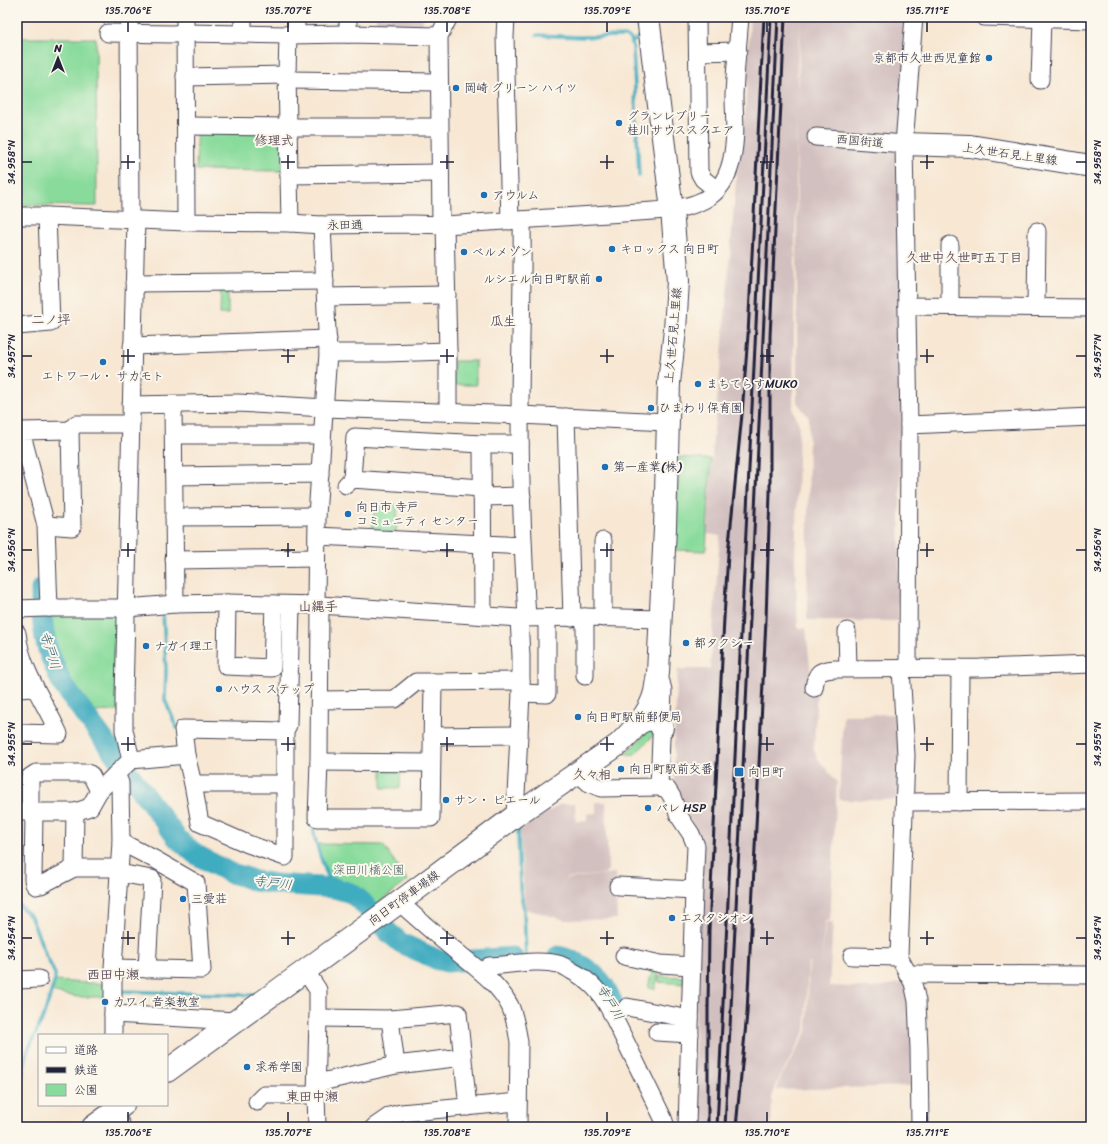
<svg xmlns="http://www.w3.org/2000/svg" width="1108" height="1144" font-family="Sriracha,'Klee One',sans-serif">
	<style>
		.industrial { fill: #d2bfbf }
		.green { fill: #89db9b; stroke: #567e6b }
		.lines { fill: none; stroke-linecap: round; stroke-linejoin: round }
		.stream { stroke: #41acc0; stroke-width: 3.5 }
		.river { stroke: #41acc0; stroke-width: 21 }
		.minor-casing { stroke: #424052; stroke-width: 19 }
		.major-casing { stroke: #424052; stroke-width: 24 }
		.minor { stroke: #fff; stroke-width: 17 }
		.major { stroke: #fff; stroke-width: 22 }
		.rail { stroke: #22223b; stroke-width: 3 }
		.ticks { fill: none; stroke: #22223b; stroke-width: 1.5 }
		.poi-dot { fill: #1f6fb2; stroke: #fbf7ec; stroke-width: 1.5 }
		.labels { text-anchor: middle; stroke-width: 4; stroke-linejoin: round; paint-order: stroke }
		.poi-label { font-size: 12px; fill: #22223b; stroke: #fbf7ec; text-anchor: start }
		.street-label { font-size: 12px; fill: #22223b; stroke: #fbf7ec }
		.park-label { font-size: 12px; fill: #415a58; stroke: #fbf7ec }
		.neighbourhood-label { font-size: 13px; font-weight: bold; fill: #5e4d5c; stroke: #fbf7ec }
		.water-label { font-size: 13px; font-style: italic; fill: #2e5970; stroke: #fbf7ec }
		.neatline { fill: none; stroke: #22223b; stroke-width: 1.5 }
		.ticks-label { font-size: 10px; text-anchor: middle; fill: #22223b }
	</style>
	<rect width="100%" height="100%" fill="#fbf7ec"/>
	<filter id="ink" filterUnits="userSpaceOnUse"><feTurbulence type="fractalNoise" baseFrequency=".025" numOctaves="2"/><feDisplacementMap in="SourceGraphic" scale="8" xChannelSelector="R" yChannelSelector="G"/><feConvolveMatrix kernelMatrix="1 2 1 2 8 2 1 2 1" color-interpolation-filters="sRGB"/></filter>
	<filter id="wash" filterUnits="userSpaceOnUse"><feTurbulence type="fractalNoise" baseFrequency=".012" numOctaves="4" result="noise"/><feDisplacementMap in="SourceGraphic" scale="16" xChannelSelector="R" yChannelSelector="G"/><feGaussianBlur stdDeviation="0.9" result="paint"/><feColorMatrix in="noise" values="0 0 0 0 0 0 0 0 0 0 0 0 0 0 0 0 0 1.4 0 .05"/><feComposite in="paint" operator="in"/></filter>
	<g filter="url(#wash)">
		<rect width="100%" height="100%" fill="#f7e7d3"/>
		<g class="industrial">
			<path d="M376,17H423V22L422,27H377Z"/>
			<path d="M750,17H801L797,67V100L801,17H909L898,621L807,620L809,418L797,402V105L793,410L799,424L795,562L798,628H806L810,667L811,688H817L814,750L818,759L837,782L830,921H825L821,964L826,922H833L829,986L872,988L906,982L911,993V1086L777,1090L780,1079L807,1032L809,963H808L805,1031L779,1079L772,1097L771,1127H693L700,840L681,799L674,788V746L677,681L678,669H710L720,536L708,534L713,439L723,343L740,131L745,118Z"/>
			<path d="M901,714V800H839L843,715Z"/>
			<path d="M596,802H606L608,870L604,874L567,878L563,882L567,879L615,873L617,919L566,920L525,909L520,830L560,804L575,803L576,821H587V814L596,813Z"/>
		</g>
		<g class="green">
			<path d="M17,38H96L97,206L17,205Z"/>
			<path d="M197,132H279L283,136L284,171L196,170Z"/>
			<path d="M221,287H228V314H220Z"/>
			<rect x="454" y="361" width="22" height="24"/>
			<path d="M679,457L711,459L706,551L675,550Z"/>
			<path d="M374,503L398,505L396,533L372,532Z"/>
			<path d="M47,612H118L120,711L88,712L61,671L50,638Z"/>
			<path d="M649,729L654,735L636,753L632,755L625,753C635,746 642,738 649,729Z"/>
			<path d="M382,767H401L400,788H382Z"/>
			<path d="M319,844L383,845L408,881L374,906L361,894L330,878L323,864L317,845Z"/>
			<path d="M653,966L660,967L655,989L648,988Z"/>
			<path d="M659,976L684,977V984L659,982Z"/>
			<path d="M54,981L107,984V997H78L50,992Z"/>
		</g>
		<g class="lines">
			<g class="stream">
				<path d="M537,35L581,37L625,36L631,39L633,47L639,176"/>
				<path d="M633,42L638,37L641,36"/>
				<path d="M163,611L166,670L165,700L177,728"/>
				<path d="M312,821C315,845 322,865 333,887"/>
				<path d="M518,831L520,888L524,911L526,957"/>
				<path d="M17,903L31,917L45,953L55,974V980L43,1018L27,1052L21,1083L18,1103"/>
				<path d="M119,991L249,995L257,994"/>
			</g>
			<g class="river">
				<path d="M41,589C41,605 42,622 45,638C48,654 56,670 63,685L177,838L195,854L230,873L242,876L255,881L277,884L334,888L351,893L362,902L387,931L401,943L438,960L447,962L513,957"/>
				<path d="M558,956C574,959 595,972 604,986C608,992 611,999 614,1006"/>
			</g>
		</g>
	</g>
	<g filter="url(#ink)">
		<g class="lines">
			<defs>
				<g id="minor">
					<path d="M129,17L130,220"/>
					<path d="M185,17L186,222"/>
					<path d="M243,17V34"/>
					<path d="M296,17V34"/>
					<path d="M348,17V34"/>
					<path d="M506,17L505,37L510,221"/>
					<path d="M697,17L699,172L703,179L717,190"/>
					<path d="M984,17L1091,20"/>
					<path d="M108,33L173,34L185,33L243,34L288,35L348,34L439,36"/>
					<path d="M288,35L287,75L290,223"/>
					<path d="M698,52L738,51"/>
					<path d="M185,77L287,75"/>
					<path d="M288,80L439,82"/>
					<path d="M1040,80L1042,19"/>
					<path d="M186,126L288,127H439"/>
					<path d="M816,137L904,144"/>
					<path d="M289,175L440,173"/>
					<path d="M17,216H47L186,222L290,223L322,225L413,224L445,225L653,211C700,208 729,198 734,145C736,129 734,112 734,96C735,70 738,43 740,17"/>
					<path d="M522,220C523,285 520,350 520,414C520,482 523,550 527,618"/>
					<path d="M441,225L439,36L449,17"/>
					<path d="M445,225L448,351V412"/>
					<path d="M134,283L325,281"/>
					<path d="M326,297L447,295"/>
					<path d="M907,306L1091,308"/>
					<path d="M950,306V245"/>
					<path d="M1036,307L1037,231"/>
					<path d="M17,326L51,323L47,216"/>
					<path d="M132,346L328,339"/>
					<path d="M328,353H385L448,351"/>
					<path d="M173,404L175,604"/>
					<path d="M131,405L238,403L325,408L520,415L667,422"/>
					<path d="M566,417L572,618"/>
					<path d="M909,425L1091,417"/>
					<path d="M174,435H322"/>
					<path d="M482,444L483,616"/>
					<path d="M174,476L320,474"/>
					<path d="M352,479L355,437L482,444H520"/>
					<path d="M346,485L352,479L482,488"/>
					<path d="M482,497L522,496"/>
					<path d="M174,517L317,516"/>
					<path d="M46,525L72,527L70,430"/>
					<path d="M317,536L523,546"/>
					<path d="M174,560L316,558"/>
					<path d="M227,603L226,666L272,668L274,604"/>
					<path d="M316,605L317,516L328,353L322,225"/>
					<path d="M49,608L46,525L21,431L70,430L76,424H131"/>
					<path d="M17,609L45,608H127L175,604L227,603L320,605L519,618L585,617L660,619"/>
					<path d="M603,618V541"/>
					<path d="M847,631L848,668"/>
					<path d="M17,633C21,671 44,700 59,734L17,733"/>
					<path d="M901,668L906,755L899,957L913,983L917,1001L919,1049L920,1127"/>
					<path d="M908,668L909,425L904,144L914,17"/>
					<path d="M585,676V617"/>
					<path d="M433,682L521,681"/>
					<path d="M814,688C816,672 820,670 835,669L980,668L1091,664"/>
					<path d="M17,689L34,688"/>
					<path d="M521,693L547,694V618"/>
					<path d="M320,700L395,699L416,682H433L431,818H317L319,762L320,605"/>
					<path d="M285,731L183,729L186,755L193,784L200,823L248,844L285,857V731L288,725L291,605"/>
					<path d="M432,736L519,735"/>
					<path d="M131,760L186,755"/>
					<path d="M319,762L431,763"/>
					<path d="M578,773L589,783L601,788L659,787L663,690L661,682"/>
					<path d="M193,784H285"/>
					<path d="M659,787L667,789L672,797L679,816L691,834L696,846L694,890L687,1127"/>
					<path d="M905,802L1091,801"/>
					<path d="M959,802L960,668"/>
					<path d="M17,812H75L90,807L99,791L116,774"/>
					<path d="M30,812V777L36,773H88L91,775L99,791"/>
					<path d="M34,812L33,879L34,884L36,886L41,885L74,868H119"/>
					<path d="M515,816L521,693V656L519,618"/>
					<path d="M74,868L75,812"/>
					<path d="M119,873L152,879L147,969"/>
					<path d="M618,886L694,890"/>
					<path d="M399,902C418,919 437,936 457,952C476,968 498,983 510,1006C515,1017 517,1030 519,1042L518,1127"/>
					<path d="M624,956L661,964L691,966"/>
					<path d="M852,956L899,957"/>
					<path d="M489,966C511,965 537,959 558,964C563,965 567,968 572,971C591,981 600,992 610,1010L663,1118L666,1127"/>
					<path d="M113,968L202,970L196,883L156,860L121,842"/>
					<path d="M305,970L318,990V1018L316,1095L317,1127"/>
					<path d="M907,974L1091,975"/>
					<path d="M17,980L39,979"/>
					<path d="M627,1007L690,1019"/>
					<path d="M113,1014L235,1021"/>
					<path d="M318,1018L390,1019L458,1013L468,1107"/>
					<path d="M390,1019L396,1065"/>
					<path d="M657,1032L690,1034"/>
					<path d="M113,1035V968L121,842L120,783L116,774L131,760L124,730V696L136,220"/>
					<path d="M317,1083L396,1065L463,1057"/>
					<path d="M257,1102L264,1095H316"/>
					<path d="M114,1112L122,1127"/>
					<path d="M374,1127L390,1116L401,1113L518,1102"/>
				</g>
				<g id="major">
					<path d="M904,144L970,146L1091,166"/>
					<path d="M639,723C649,718 656,717 662,728"/>
					<path d="M167,1071L386,912L515,816L619,744C634,729 650,713 655,692C656,686 657,679 658,673L665,528L669,383L675,330L678,281L672,210L648,17"/>
					<path d="M93,1127L123,1105"/>
				</g>
			</defs>
			<use href="#minor" class="minor-casing"/>
			<use href="#major" class="major-casing"/>
			<use href="#minor" class="minor"/>
			<use href="#major" class="major"/>
			<g class="rail">
				<path d="M708,1127V1010L709,930L724,618L728,554L742,414L748,335L764,17"/>
				<path d="M717,1127L771,17"/>
				<path d="M725,1127L743,768L778,17"/>
				<path d="M736,1127L747,1013L766,620L770,493V336L785,17"/>
			</g>
		</g>
	</g>
	<path class="ticks" d="M128,22V32M288,22V32M447,22V32M607,22V32M767,22V32M927,22V32M128,155V169M288,155V169M447,155V169M607,155V169M767,155V169M927,155V169M22,162H32M121,162H135M281,162H295M440,162H454M600,162H614M760,162H774M920,162H934M1076,162H1086M128,349V363M288,349V363M447,349V363M607,349V363M767,349V363M927,349V363M22,356H32M121,356H135M281,356H295M440,356H454M600,356H614M760,356H774M920,356H934M1076,356H1086M128,543V557M288,543V557M447,543V557M607,543V557M767,543V557M927,543V557M22,550H32M121,550H135M281,550H295M440,550H454M600,550H614M760,550H774M920,550H934M1076,550H1086M128,737V751M288,737V751M447,737V751M607,737V751M767,737V751M927,737V751M22,744H32M121,744H135M281,744H295M440,744H454M600,744H614M760,744H774M920,744H934M1076,744H1086M128,931V945M288,931V945M447,931V945M607,931V945M767,931V945M927,931V945M22,938H32M121,938H135M281,938H295M440,938H454M600,938H614M760,938H774M920,938H934M1076,938H1086M128,1112V1122M288,1112V1122M447,1112V1122M607,1112V1122M767,1112V1122M927,1112V1122"/>
	<g class="poi-dot">
		<circle cx="989" cy="58" r="4"/>
		<circle cx="456" cy="88" r="4"/>
		<circle cx="619" cy="123" r="4"/>
		<circle cx="484" cy="195" r="4"/>
		<circle cx="612" cy="249" r="4"/>
		<circle cx="464" cy="252" r="4"/>
		<circle cx="599" cy="279" r="4"/>
		<circle cx="103" cy="362" r="4"/>
		<circle cx="698" cy="384" r="4"/>
		<circle cx="651" cy="408" r="4"/>
		<circle cx="605" cy="467" r="4"/>
		<circle cx="348" cy="514" r="4"/>
		<circle cx="686" cy="643" r="4"/>
		<circle cx="146" cy="646" r="4"/>
		<circle cx="219" cy="689" r="4"/>
		<circle cx="578" cy="717" r="4"/>
		<circle cx="621" cy="769" r="4"/>
		<rect x="734" y="767" width="10" height="10" rx="2"/>
		<circle cx="446" cy="800" r="4"/>
		<circle cx="648" cy="808" r="4"/>
		<circle cx="183" cy="899" r="4"/>
		<circle cx="672" cy="918" r="4"/>
		<circle cx="105" cy="1002" r="4"/>
		<circle cx="247" cy="1067" r="4"/>
	</g>
	<g class="labels">
		<g class="poi-label">
			<text x="981" y="62" text-anchor="end">京都市久世西児童館</text>
			<text x="464" y="92">岡崎 グリーン ハイツ</text>
			<text x="627" y="120">グランレブリー<tspan x="627" dy="14">桂川サウススクエア</tspan></text>
			<text x="492" y="199">アウルム</text>
			<text x="620" y="253">キロックス 向日町</text>
			<text x="472" y="256">ベルメゾン</text>
			<text x="591" y="283" text-anchor="end">ルシエル向日町駅前</text>
			<text x="103" y="380" text-anchor="middle">エトワール・ サカモト</text>
			<text x="706" y="388">まちてらすMUKO</text>
			<text x="659" y="412">ひまわり保育園</text>
			<text x="613" y="471">第一産業(株)</text>
			<text x="356" y="511">向日市 寺戸<tspan x="356" dy="14">コミュニティ センター</tspan></text>
			<text x="694" y="647">都タクシー</text>
			<text x="154" y="650">ナガイ理工</text>
			<text x="227" y="693">ハウス ステップ</text>
			<text x="586" y="721">向日町駅前郵便局</text>
			<text x="629" y="773">向日町駅前交番</text>
			<text x="748" y="776">向日町</text>
			<text x="454" y="804">サン・ ピエール</text>
			<text x="656" y="812">パレ HSP</text>
			<text x="191" y="903">三愛荘</text>
			<text x="680" y="922">エスタシオン</text>
			<text x="113" y="1006">カワイ 音楽教室</text>
			<text x="255" y="1071">求希学園</text>
		</g>
		<g class="street-label">
			<text transform="translate(860 141) rotate(5)" y="4">西国街道</text>
			<text transform="translate(1010 154) rotate(8)" y="4">上久世石見上里線</text>
			<text transform="translate(345 225) rotate(-1)" y="4">永田通</text>
			<text transform="translate(673 335) rotate(-85)" y="4">上久世石見上里線</text>
			<text transform="translate(404 898) rotate(-36)" y="4">向日町停車場線</text>
		</g>
		<g class="park-label">
			<text x="369" y="874">深田川橋公園</text>
		</g>
		<g class="neighbourhood-label">
			<text x="274" y="145">修理式</text>
			<text x="964" y="262">久世中久世町五丁目</text>
			<text x="51" y="324">二ノ坪</text>
			<text x="503" y="326">瓜生</text>
			<text x="318" y="611">山縄手</text>
			<text x="592" y="779">久々相</text>
			<text x="113" y="979">西田中瀬</text>
			<text x="312" y="1101">東田中瀬</text>
		</g>
		<g class="water-label">
			<text transform="translate(51 650) rotate(73)" y="5">寺戸川</text>
			<text transform="translate(273 882) rotate(7)" y="5">寺戸川</text>
			<text transform="translate(611 1002) rotate(59)" y="5">寺戸川</text>
		</g>
	</g>
	<rect width="1108" height="1144" fill="none" stroke="#fbf7ec" stroke-width="44"/>
	<rect x="38" y="1034" width="130" height="72" fill="#fbf7ec" stroke="#a4a2a5"/>
	<rect x="46" y="1047" width="20" height="6" fill="#ffffff" stroke="#a4a2a5"/>
	<text x="74" y="1054" font-size="12" fill="#22223b">道路</text>
	<rect x="46" y="1067" width="20" height="6" fill="#22223b" stroke="#a4a2a5"/>
	<text x="74" y="1074" font-size="12" fill="#22223b">鉄道</text>
	<rect x="46" y="1084" width="20" height="12" fill="#89db9b" stroke="#a4a2a5"/>
	<text x="74" y="1094" font-size="12" fill="#22223b">公園</text>
	<g transform="translate(58 58)" stroke="#fbf7ec" stroke-width="3" paint-order="stroke">
	<path d="M0-3L7 15L0 10L-7 15Z" fill="#22223b"/>
	<text y="-6" font-size="11" font-weight="bold" text-anchor="middle" fill="#22223b">N</text>
	</g>
	<rect x="22" y="22" width="1064" height="1100" class="neatline"/>
	<g class="ticks-label">
		<text x="128" y="14">135.706°E</text>
		<text x="288" y="14">135.707°E</text>
		<text x="447" y="14">135.708°E</text>
		<text x="607" y="14">135.709°E</text>
		<text x="767" y="14">135.710°E</text>
		<text x="927" y="14">135.711°E</text>
		<text transform="translate(11 162) rotate(-90)" y="4">34.958°N</text>
		<text transform="translate(1097 162) rotate(-90)" y="4">34.958°N</text>
		<text transform="translate(11 356) rotate(-90)" y="4">34.957°N</text>
		<text transform="translate(1097 356) rotate(-90)" y="4">34.957°N</text>
		<text transform="translate(11 550) rotate(-90)" y="4">34.956°N</text>
		<text transform="translate(1097 550) rotate(-90)" y="4">34.956°N</text>
		<text transform="translate(11 744) rotate(-90)" y="4">34.955°N</text>
		<text transform="translate(1097 744) rotate(-90)" y="4">34.955°N</text>
		<text transform="translate(11 938) rotate(-90)" y="4">34.954°N</text>
		<text transform="translate(1097 938) rotate(-90)" y="4">34.954°N</text>
		<text x="128" y="1136">135.706°E</text>
		<text x="288" y="1136">135.707°E</text>
		<text x="447" y="1136">135.708°E</text>
		<text x="607" y="1136">135.709°E</text>
		<text x="767" y="1136">135.710°E</text>
		<text x="927" y="1136">135.711°E</text>
	</g>
</svg>
